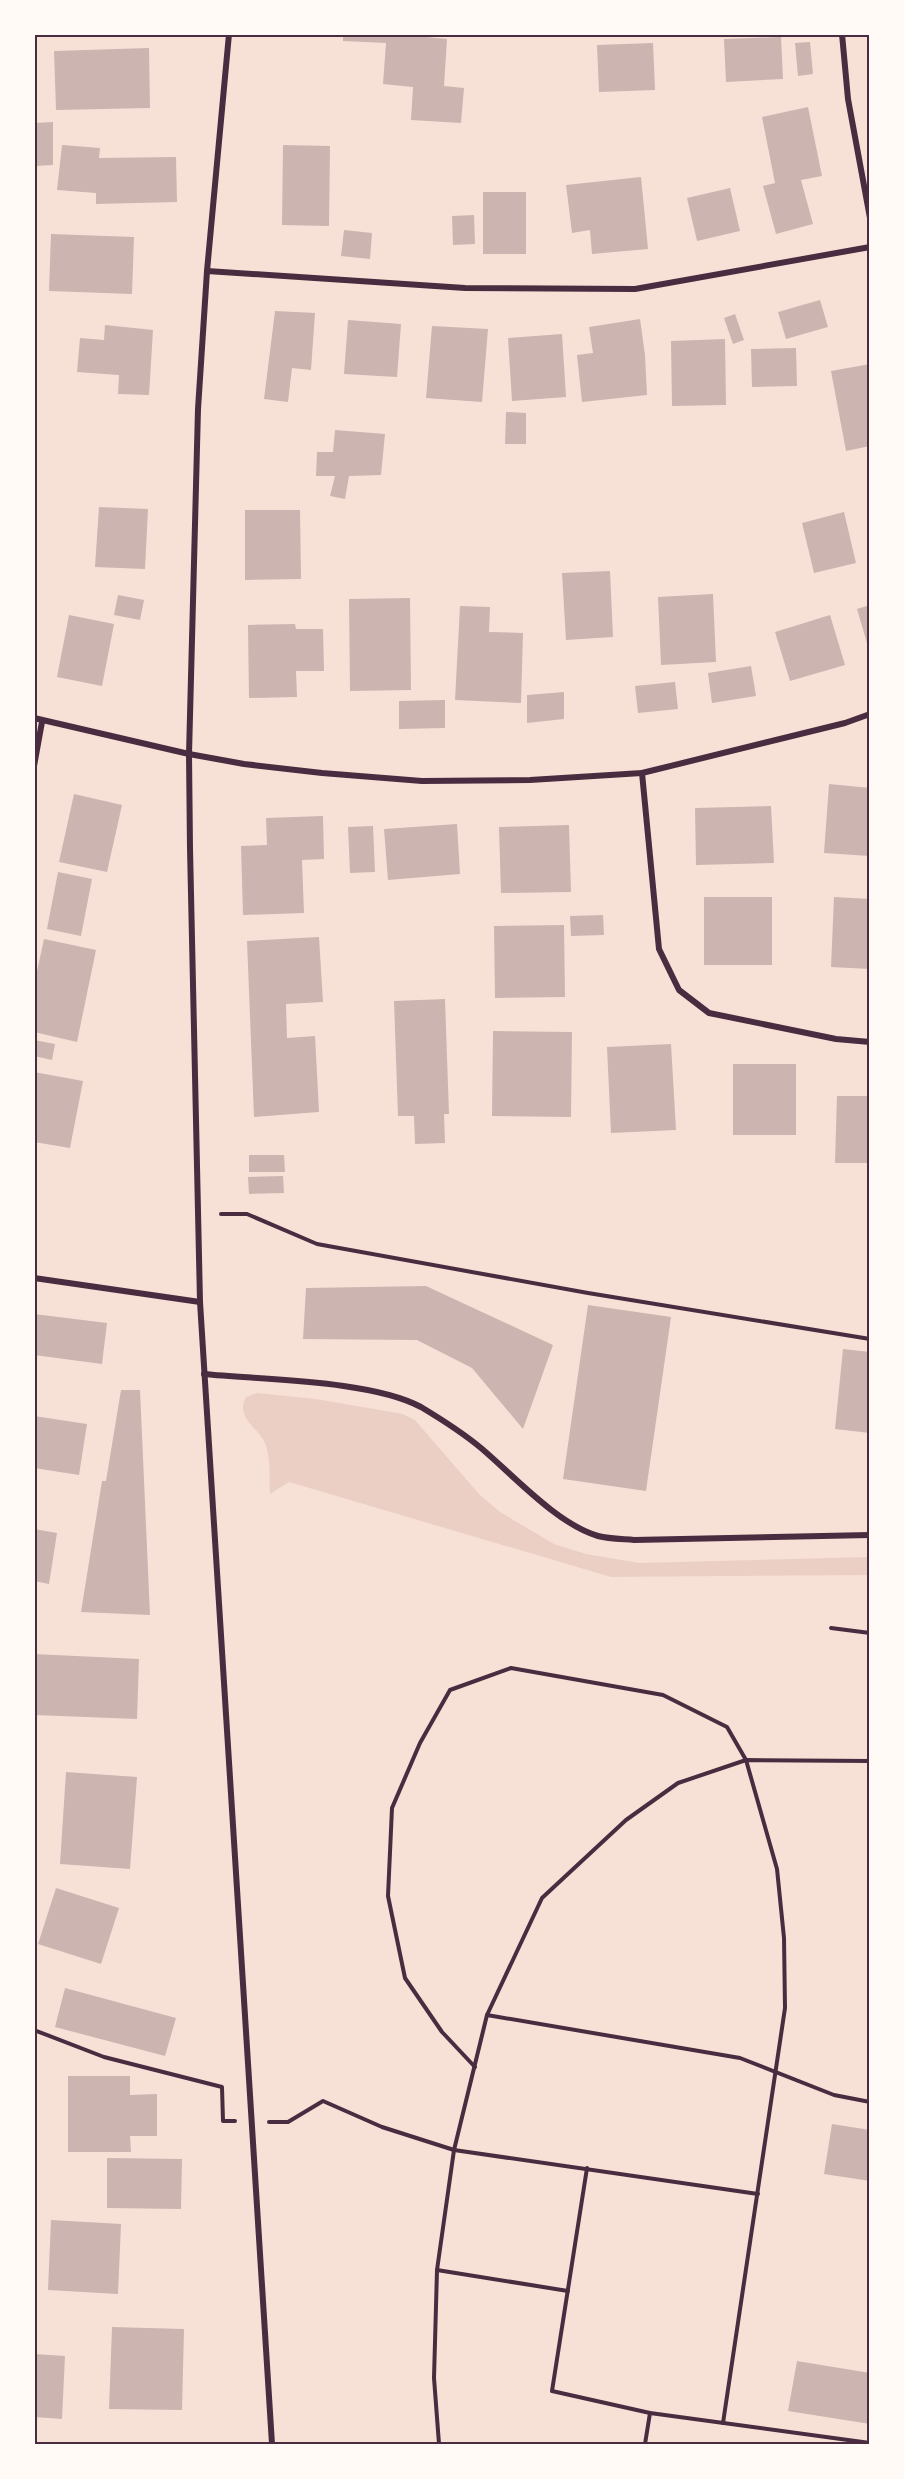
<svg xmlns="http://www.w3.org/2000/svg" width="904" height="2479" font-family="Ubuntu,sans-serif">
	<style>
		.green { fill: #ebcfc5 }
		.building { fill: #ccb4b1 }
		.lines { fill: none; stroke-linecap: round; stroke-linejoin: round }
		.path { stroke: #4a2c40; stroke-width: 4 }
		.minor { stroke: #4a2c40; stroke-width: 6 }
		.neatline { fill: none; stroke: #4a2c40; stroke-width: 2 }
	</style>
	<rect width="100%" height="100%" fill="#f7e1d7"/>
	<path class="green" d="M257,1393L316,1399L403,1414L415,1420L479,1494L500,1512L554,1544L586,1554L640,1563L869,1557V1575L611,1577L289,1482L270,1494C269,1479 271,1461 266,1446C261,1428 234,1419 246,1397Z"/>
	<g class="building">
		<path d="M343,34H396L447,39L444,86L464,88L461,123L411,120L413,87L383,84L386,43L343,41Z"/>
		<path d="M781,37L783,79L726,82L724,39Z"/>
		<path d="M810,42L813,74L798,76L795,43Z"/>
		<path d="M653,43L655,90L599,92L597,45Z"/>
		<path d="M149,48L150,108L56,110L54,51Z"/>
		<path d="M808,107L822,176L801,180L813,224L776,234L763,186L775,183L762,117Z"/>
		<path d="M53,122V165L34,166V123Z"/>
		<path d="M62,145L100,148L99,158L176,157L177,202L96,204V193L57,190Z"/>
		<path d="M283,145L330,146L329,226L282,225Z"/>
		<path d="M641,177L648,249L592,254L590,230L572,233L566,185Z"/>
		<path d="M730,188L740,231L697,241L687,198Z"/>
		<rect x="483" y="192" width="43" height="62"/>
		<path d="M474,215L475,244L453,245L452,216Z"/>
		<path d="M344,230L372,233L370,259L341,256Z"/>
		<path d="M51,234L134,237L132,294L49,291Z"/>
		<path d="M820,300L828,327L786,339L778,312Z"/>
		<path d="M275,311L315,313L311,370L292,368L288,402L264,399Z"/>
		<path d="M735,314L744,340L733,344L724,318Z"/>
		<path d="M640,319L645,355L647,395L582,402L577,355L593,353L589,327Z"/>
		<path d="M348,320L401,324L397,377L344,374Z"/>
		<path d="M105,325L153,330L149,395L118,394L119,375L77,372L80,338L104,340Z"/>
		<path d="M432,326L488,329L482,402L426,398Z"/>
		<path d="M562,334L566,397L512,401L508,338Z"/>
		<path d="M725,339L726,405L672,406L671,341Z"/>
		<path d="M796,348L797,386L752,387L751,349Z"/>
		<path d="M870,364V446L846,451L831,371Z"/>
		<path d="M506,412L526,413V444H505Z"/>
		<path d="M335,430L385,434L381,475L349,476L345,499L330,496L335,476H316L317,452H333Z"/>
		<path d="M99,507L148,509L145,569L95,567Z"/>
		<path d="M245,510H300L301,579L245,580Z"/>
		<path d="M844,512L856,563L814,573L802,523Z"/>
		<path d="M610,571L613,637L566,640L562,573Z"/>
		<path d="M713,594L716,662L661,665L658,597Z"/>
		<path d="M118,595L144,600L140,620L114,615Z"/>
		<path d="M410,598L411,690L350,691L349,599Z"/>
		<path d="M870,605V650H869L857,609Z"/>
		<path d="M460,606L490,607L489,632L523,633L521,703L455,700Z"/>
		<path d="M69,615L114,624L102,686L57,677Z"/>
		<path d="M830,615L845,665L790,681L775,632Z"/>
		<path d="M295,624L296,629H323L324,671H296L297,697L249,698L248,625Z"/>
		<path d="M751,666L756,696L712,703L708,673Z"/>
		<path d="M675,682L678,709L638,713L635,686Z"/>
		<path d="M564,692V719L527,723V695Z"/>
		<path d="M445,700V728L399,729V701Z"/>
		<path d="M829,784L870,788V856L824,853Z"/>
		<path d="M74,794L122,805L107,872L59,862Z"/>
		<path d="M771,806L774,863L696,865L695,808Z"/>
		<path d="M323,816L324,859L302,860L304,913L243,915L241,846L267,845L266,818Z"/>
		<path d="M457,824L460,874L388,880L384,829Z"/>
		<path d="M569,825L571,892L501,893L499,827Z"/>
		<path d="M373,826L375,872L350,873L348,827Z"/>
		<path d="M58,872L92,879L81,936L47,929Z"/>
		<rect x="704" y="897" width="68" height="68"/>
		<path d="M834,897L870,899V969L831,967Z"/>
		<path d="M603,915L604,935L571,936L570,916Z"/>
		<path d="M564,925L565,997L495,998L494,926Z"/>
		<path d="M319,937L323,1002L286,1004L287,1038L315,1036L319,1112L254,1117L247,941Z"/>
		<path d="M44,939L96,950L77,1042L34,1032V985Z"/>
		<path d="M445,999L449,1114H444L445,1143L415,1144L414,1116H398L394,1001Z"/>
		<path d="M493,1031L572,1032L571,1117L492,1116Z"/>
		<path d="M34,1040L55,1044L52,1060L34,1056Z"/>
		<path d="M671,1044L676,1130L611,1133L607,1047Z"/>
		<rect x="733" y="1064" width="63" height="71"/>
		<path d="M34,1072L83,1081L70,1148L34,1142Z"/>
		<path d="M837,1096H870V1163H835Z"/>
		<path d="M249,1155H284L285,1172H249Z"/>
		<path d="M283,1176L284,1193L249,1194L248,1177Z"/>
		<path d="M426,1286L553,1345L523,1429L472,1368L417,1340L303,1339L306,1288Z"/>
		<path d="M588,1305L671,1317L646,1491L563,1479Z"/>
		<path d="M34,1314L107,1323L102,1364L34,1355Z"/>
		<path d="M843,1349L870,1352V1433L835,1429Z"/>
		<path d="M121,1390H140L150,1615L81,1612L102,1481H106Z"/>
		<path d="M34,1416L87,1424L79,1475L34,1468Z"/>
		<path d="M34,1529L57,1533L49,1584L34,1581Z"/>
		<path d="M34,1654L139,1659L137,1719L34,1715Z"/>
		<path d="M66,1772L137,1777L130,1869L60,1864Z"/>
		<path d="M56,1888L119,1908L101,1964L38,1944Z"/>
		<path d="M65,1988L176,2018L165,2056L55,2027Z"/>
		<path d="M68,2076H130V2095L157,2094V2136H130L131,2152H68Z"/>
		<path d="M832,2124L870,2130V2181L824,2174Z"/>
		<path d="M107,2158L182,2159L181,2209L107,2208Z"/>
		<path d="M51,2220L121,2224L118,2294L48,2290Z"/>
		<path d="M112,2327L184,2329L182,2410L109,2409Z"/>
		<path d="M34,2354L65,2356L62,2419L34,2417Z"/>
		<path d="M797,2361L870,2373V2424L788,2411Z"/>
	</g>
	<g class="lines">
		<g class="path">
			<path d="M221,1214H247L317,1244L588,1293L870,1339"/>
			<path d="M831,1628L870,1633"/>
			<path d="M487,2015L740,2058L834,2095L870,2102"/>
			<path d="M34,2030L104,2057L222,2087L223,2121H235"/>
			<path d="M475,2067L442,2032L405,1978L388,1896L392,1808L420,1743L450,1690L511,1668L663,1695L727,1727L746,1760L777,1869L784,1938L785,2008L723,2423"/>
			<path d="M269,2122H288L323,2101L382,2127L454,2150L758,2194"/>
			<path d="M587,2168L552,2391L650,2413L870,2443"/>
			<path d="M437,2270L568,2291"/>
			<path d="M439,2444L434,2378L437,2270L454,2150L487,2015L542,1898L626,1820L678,1783L746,1760L870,1761"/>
			<path d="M645,2444L650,2413"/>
		</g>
		<g class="minor">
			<path d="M229,34L207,271L198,409L189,754L190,848L200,1302L272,2444"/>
			<path d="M842,34L848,99L870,218"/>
			<path d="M207,271L465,288L635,289L870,247"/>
			<path d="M34,718L189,754L244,764L322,773L422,781L530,780L642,773L845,723L870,714"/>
			<path d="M34,766L42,722"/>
			<path d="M642,773L659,949L679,990L709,1013L836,1039L870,1042"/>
			<path d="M34,1278L200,1302"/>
			<path d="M204,1374C263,1380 371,1380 421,1407C441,1419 463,1433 481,1448C513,1475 557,1524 598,1536C609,1539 623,1539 634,1540L870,1535"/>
		</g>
	</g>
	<rect width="904" height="2479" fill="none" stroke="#fffaf5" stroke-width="72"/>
	<rect x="36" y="36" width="832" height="2407" class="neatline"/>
</svg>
